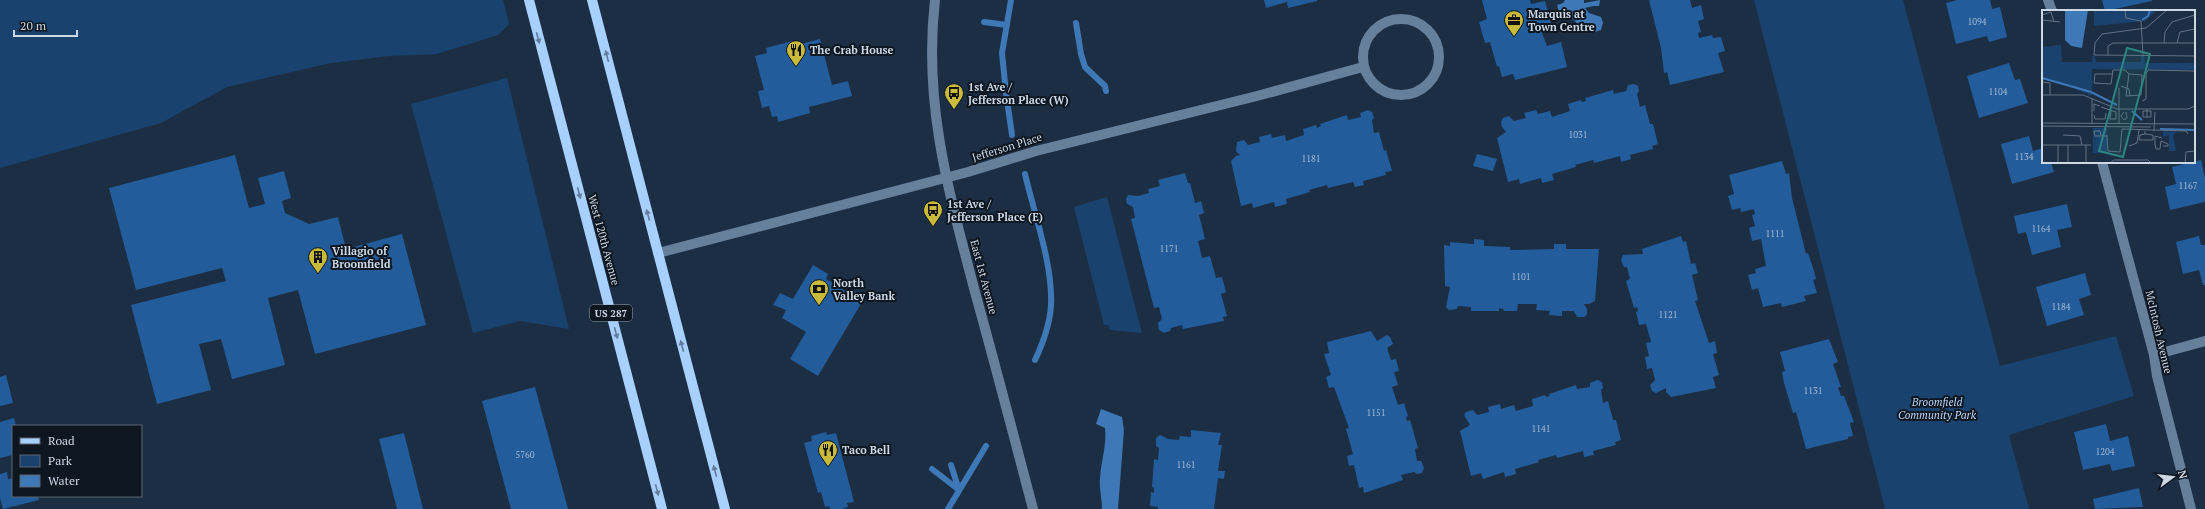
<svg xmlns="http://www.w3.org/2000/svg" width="2205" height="509" font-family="'PT Serif',serif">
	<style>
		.green { fill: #1a426e }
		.water { fill: #3e78b7 }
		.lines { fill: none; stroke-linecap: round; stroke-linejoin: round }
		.stream { stroke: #3e78b7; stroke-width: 6 }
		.building { fill: #235c9a }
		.minor { stroke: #667f9b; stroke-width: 10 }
		.major { stroke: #a7d0fe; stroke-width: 10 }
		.oneway { fill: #627c9a }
		.labels { text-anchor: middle; stroke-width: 4; stroke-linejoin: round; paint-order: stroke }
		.number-label { font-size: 9px; fill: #a2b9d3 }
		.shield { fill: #0e1620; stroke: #949eab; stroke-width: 1 }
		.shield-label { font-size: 10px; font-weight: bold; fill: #cdd8e6 }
		.poi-label { font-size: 11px; font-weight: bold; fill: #cdd8e6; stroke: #0e1620; text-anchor: start }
		.street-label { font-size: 11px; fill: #cdd8e6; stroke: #0e1620 }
		.park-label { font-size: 11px; font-style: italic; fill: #b9d6f9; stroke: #0e1620 }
		.inset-river { fill: none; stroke: #3e78b7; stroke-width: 2 }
		.inset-road { fill: none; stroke: #637284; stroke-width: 1 }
		.view { fill: #2c8580; fill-opacity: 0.15; stroke: #2c8580; stroke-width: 2 }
		.inset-edge { fill: none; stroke: #cdd8e6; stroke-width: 2 }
	</style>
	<rect width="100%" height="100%" fill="#1c2e43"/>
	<g class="green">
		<path d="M0,0H503L509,24L498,35L437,54L389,56L331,63L227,87L161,123L0,168Z"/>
		<path d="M1754,0H1903L2000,366L2116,336L2134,396L2009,435L2029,509H1885Z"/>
		<path d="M507,78L569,329L520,321L473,333L411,104Z"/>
		<path d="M1107,197L1142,333L1110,330L1109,325H1104L1074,207Z"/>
	</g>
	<g class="water">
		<path d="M1565,0H1584V3L1600,0L1599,6H1594L1585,8L1589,13L1601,17L1603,23L1601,30L1592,33L1584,27L1578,26C1575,18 1568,15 1560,16L1557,5L1563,3Z"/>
		<path d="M1101,409L1122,417L1124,430L1118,509H1102C1102,499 1099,488 1100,478C1101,461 1107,445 1105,428L1096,424Z"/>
	</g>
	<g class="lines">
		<g class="stream">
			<path d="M1011,0L1002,53L1006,93L1012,135"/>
			<path d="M984,22L1007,25"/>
			<path d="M1076,23L1081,54L1085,67L1105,86L1106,91"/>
			<path d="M1025,174C1034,213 1053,265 1051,305C1050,324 1043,343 1035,360"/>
			<path d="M951,465L959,490"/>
			<path d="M932,469L959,490"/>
			<path d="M948,509L986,446"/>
		</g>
	</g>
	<g class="building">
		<path d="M1264,0H1317V1L1288,8L1287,2L1266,8Z"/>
		<path d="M1482,0H1530L1531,4L1545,1L1553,30L1542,33L1547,46L1561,42L1567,67L1515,80L1513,74L1502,77L1499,66L1497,67L1490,42L1485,43L1479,22L1487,19Z"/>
		<path d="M1649,0H1690L1692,8L1701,5L1704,19L1698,21L1701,32L1698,33L1699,38L1712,35L1713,38L1721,37L1725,51L1718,53L1724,72L1670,85L1667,72L1664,73L1661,48Z"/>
		<path d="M1957,0H1990L1992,9L2000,7L2007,37L1989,42L1987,36L1956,44L1946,3Z"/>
		<path d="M2102,0H2152V1L2105,11Z"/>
		<path d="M820,39L832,85L848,81L852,96L809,107L810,113L778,122L777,116L772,117L769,106L762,108L758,91L764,90L755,56L767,53L766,48L792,41L793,46Z"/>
		<path d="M2009,63L2015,80L2020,79L2028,103L1979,118L1967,76Z"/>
		<path d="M1634,84L1638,86L1639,91L1637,94L1640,107L1645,105L1650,124H1653L1658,144L1652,146L1653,149L1630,155L1631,159L1621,162L1620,156L1594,163L1593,160L1575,165L1576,167L1552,174L1554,180L1542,183L1541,178L1520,184L1519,179L1508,182L1497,138L1506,132L1502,127L1501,122L1503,118L1509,116L1514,121L1526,118L1524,113L1536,110L1538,114L1550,111L1552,117L1570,111L1568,104L1581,100L1582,102L1586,101L1585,98L1613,90L1614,94L1626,91L1628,85Z"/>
		<path d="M1368,110L1372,112L1374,118L1372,120L1374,133L1379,132L1384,151L1386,150L1392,171L1385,172L1386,175L1363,181L1364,185L1355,187L1353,182L1328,188L1327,185L1309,190L1310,192L1286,199L1287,204L1275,207L1274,202L1253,208L1252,203L1241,206L1231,161L1236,156L1240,155L1236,151L1237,142L1244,140L1248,145L1260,142L1259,137L1271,134L1272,138L1285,135L1286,141L1304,135L1303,129L1316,125L1317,128L1321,126L1320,124L1347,115L1348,120L1361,117L1360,113Z"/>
		<path d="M2029,136L2033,151L2043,148V162H2051L2054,172L2012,184L2001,144Z"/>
		<path d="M1477,154L1497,159L1493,171L1473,166Z"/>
		<path d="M235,155L249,208L265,204L258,178L284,171L291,198L282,201L285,213L309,224L338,217L346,249L402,234L426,325L315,354L298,290L268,298L285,365L232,379L221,339L199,344L211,390L157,404L131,305L226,281L222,268L136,290L109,188Z"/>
		<path d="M2201,160L2205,178V202L2170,210L2165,187L2176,184L2172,167Z"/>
		<path d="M1782,161L1786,174L1789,173L1792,198L1806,254L1808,253L1814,271L1816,279L1813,280L1817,293L1804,296L1806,301L1782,307L1781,303L1763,307L1758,288L1752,290L1748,275L1756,273L1755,269L1766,266L1761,239L1752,241L1749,228L1755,226L1752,215L1755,214L1754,209L1741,212L1740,208L1732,210L1728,196L1734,194L1729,175Z"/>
		<path d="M1185,173L1188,183H1190L1195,203L1201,201L1204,213L1199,215L1205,239L1198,241L1202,258L1210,256L1216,278L1222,277L1226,292L1221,294L1227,316L1223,317L1224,321L1183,329L1182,325L1171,328L1170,331L1164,333L1159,330L1158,323L1162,319L1159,307L1154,308L1131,219L1135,218L1133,207L1127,204L1126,199L1128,195L1138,196L1149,193L1148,189L1160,186L1158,180Z"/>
		<path d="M2067,204L2072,227L2057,230L2061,247L2032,255L2026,232L2018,234L2014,216Z"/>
		<path d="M1681,236L1683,242L1686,241L1691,264L1695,263L1698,273L1692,275L1698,300L1695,301L1709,343L1715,341L1717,353L1713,354L1719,375L1713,377L1716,388L1671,397L1666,392V388L1656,393L1652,391L1650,385L1655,380L1652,368L1647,369L1645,357L1649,356L1646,343L1651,342L1646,324L1639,325L1636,312L1638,311L1637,307L1634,308L1626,281L1630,279L1627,267H1624L1621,260L1623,255L1643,254L1642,249Z"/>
		<path d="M2199,236L2201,245H2205V285H2203L2199,270L2183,274L2176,242Z"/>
		<path d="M1474,239L1484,240V246L1510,247V250L1554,249V244H1566V249H1599L1595,301L1589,304H1584L1587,309V315L1584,317H1577L1574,311H1562V316L1549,315L1550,311L1536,310L1537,304H1518L1517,311H1504L1503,309L1499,308V311H1471V307L1458,306L1457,309L1449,310L1446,307L1450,287L1445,286L1444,245L1450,246V242L1474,244Z"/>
		<path d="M813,265L828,274L826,279L846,291L849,287L865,297L818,376L790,359L806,332L782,318L786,310L773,305L780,293L793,299Z"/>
		<path d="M2085,273L2091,295L2079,299L2084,315L2047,326L2036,287Z"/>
		<path d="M1371,331L1377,341L1387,335L1390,337L1393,344L1387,348L1391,360L1396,359L1399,371L1394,372L1398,385L1392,387L1398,405L1404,403L1408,416L1406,417L1407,421L1410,420L1418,448L1415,449L1417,461H1421L1424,468L1422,473L1417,474L1414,472L1401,475L1403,480L1364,493L1363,487L1359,488L1354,465L1349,466L1347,456L1353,454L1346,429L1349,428L1334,387L1329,388L1326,377L1331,375L1324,354L1329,353L1327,342Z"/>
		<path d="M1829,339L1838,362L1833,364L1841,387H1838L1841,396H1844L1854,422L1850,423L1853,436L1848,437V439L1806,449L1796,412L1793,413L1784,383L1782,372L1785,371L1780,352Z"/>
		<path d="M6,375L13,403L0,406V377Z"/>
		<path d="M1597,380L1602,382L1603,388L1601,390L1603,403L1608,401L1613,420H1616L1621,440L1615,442L1616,445L1593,451L1594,455L1584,457L1583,451L1557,458L1556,455L1538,460L1539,462L1515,469L1516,474L1505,477L1504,472L1483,479L1481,473L1471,476L1460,431L1470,425L1464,415L1466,412L1473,410L1477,415L1489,412L1488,407L1500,404L1501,409L1514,405L1516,411L1533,406L1532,399L1545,395L1546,397L1550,396L1549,394L1576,385L1577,389L1590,387V383Z"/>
		<path d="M535,387L568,509H511L482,401Z"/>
		<path d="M14,418L16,426H13V455L0,458V422Z"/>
		<path d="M2106,424L2110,441L2128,436L2135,466L2112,471L2110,464L2083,470L2074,432Z"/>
		<path d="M1191,430L1221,433L1218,445H1222L1218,471H1225L1224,479L1218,478L1214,509H1158V507L1150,506L1151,492L1154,493V488L1152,487L1154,459L1158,460L1159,448L1156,446V438L1160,435L1168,439L1179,440L1180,436L1191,437Z"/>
		<path d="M826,432L827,435L836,433L854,502L847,503L848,507L842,509H830L829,506L825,507L821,492L818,493L804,443L812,441L811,436Z"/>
		<path d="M404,433L423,509H397L379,439Z"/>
		<path d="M7,472L8,479L13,478V496H38L39,500L3,509L0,498V474Z"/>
		<path d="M2139,488L2143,507L2095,509L2093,499Z"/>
	</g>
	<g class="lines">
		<g class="minor">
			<path d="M935,0C923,104 949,193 975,292C995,364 1014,437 1033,509"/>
			<path d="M2048,0L2052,11"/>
			<circle cx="1401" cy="57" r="38"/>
			<path d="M2102,162L2154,355L2157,376L2191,509"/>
			<path d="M658,253L968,172L1036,151L1257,96L1363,67"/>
			<path d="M2154,355L2205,341"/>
		</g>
		<g class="major">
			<path d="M529,0L662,509"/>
			<path d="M592,0L725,509"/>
		</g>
	</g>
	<defs><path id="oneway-solid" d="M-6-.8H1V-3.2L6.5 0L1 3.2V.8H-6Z"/></defs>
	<g class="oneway">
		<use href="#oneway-solid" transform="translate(538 38) rotate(75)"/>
		<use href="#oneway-solid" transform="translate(607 56) rotate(-104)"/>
		<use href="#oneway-solid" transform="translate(579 193) rotate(76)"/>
		<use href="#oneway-solid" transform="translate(648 215) rotate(-105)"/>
		<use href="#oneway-solid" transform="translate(616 333) rotate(75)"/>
		<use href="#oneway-solid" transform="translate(682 346) rotate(-105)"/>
		<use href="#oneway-solid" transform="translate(715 471) rotate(-105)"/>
		<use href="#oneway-solid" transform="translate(657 490) rotate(75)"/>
	</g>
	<defs>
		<symbol id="office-pin" viewBox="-11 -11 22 30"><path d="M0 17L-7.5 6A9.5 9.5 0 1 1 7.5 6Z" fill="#c9ba3a" stroke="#0e1620"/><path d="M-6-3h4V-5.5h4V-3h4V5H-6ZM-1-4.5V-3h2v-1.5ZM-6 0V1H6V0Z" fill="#111"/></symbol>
		<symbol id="restaurant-pin" viewBox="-11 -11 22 30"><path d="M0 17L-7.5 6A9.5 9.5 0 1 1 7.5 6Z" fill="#c9ba3a" stroke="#0e1620"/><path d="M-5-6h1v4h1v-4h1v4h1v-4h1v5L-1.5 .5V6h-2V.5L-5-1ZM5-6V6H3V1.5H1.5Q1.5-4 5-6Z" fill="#111"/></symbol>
		<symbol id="bus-pin" viewBox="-11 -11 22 30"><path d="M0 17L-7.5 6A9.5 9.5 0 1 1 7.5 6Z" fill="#c9ba3a" stroke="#0e1620"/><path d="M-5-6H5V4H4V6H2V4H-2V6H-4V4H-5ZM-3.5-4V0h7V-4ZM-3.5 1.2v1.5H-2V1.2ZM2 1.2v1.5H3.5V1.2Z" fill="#111"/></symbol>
		<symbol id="building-pin" viewBox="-11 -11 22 30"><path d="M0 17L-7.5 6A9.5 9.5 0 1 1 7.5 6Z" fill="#c9ba3a" stroke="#0e1620"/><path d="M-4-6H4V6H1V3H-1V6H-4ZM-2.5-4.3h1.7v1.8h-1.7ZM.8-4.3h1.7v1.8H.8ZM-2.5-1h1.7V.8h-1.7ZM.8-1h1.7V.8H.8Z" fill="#111"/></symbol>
		<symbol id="bank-pin" viewBox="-11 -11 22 30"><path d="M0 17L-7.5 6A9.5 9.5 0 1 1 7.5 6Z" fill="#c9ba3a" stroke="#0e1620"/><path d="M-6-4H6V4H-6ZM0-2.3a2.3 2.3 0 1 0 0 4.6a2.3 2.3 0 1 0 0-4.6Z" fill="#111"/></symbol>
	</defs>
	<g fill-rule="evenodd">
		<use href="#office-pin" x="1503" y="9" width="22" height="30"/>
		<use href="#restaurant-pin" x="785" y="39" width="22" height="30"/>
		<use href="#bus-pin" x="943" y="82" width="22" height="30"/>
		<use href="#bus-pin" x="922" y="199" width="22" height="30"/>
		<use href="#building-pin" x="307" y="246" width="22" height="30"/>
		<use href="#bank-pin" x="808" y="278" width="22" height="30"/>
		<use href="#restaurant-pin" x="817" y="439" width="22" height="30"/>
	</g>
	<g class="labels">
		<g class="number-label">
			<text x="1977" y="25">1094</text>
			<text x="1998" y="95">1104</text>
			<text x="1578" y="138">1031</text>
			<text x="2024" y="160">1134</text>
			<text x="1311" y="162">1181</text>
			<text x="2188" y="189">1167</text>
			<text x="2041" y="232">1164</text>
			<text x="1775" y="237">1111</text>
			<text x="1169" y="252">1171</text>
			<text x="1521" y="280">1101</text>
			<text x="2061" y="310">1184</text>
			<text x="1668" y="318">1121</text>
			<text x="1813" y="394">1131</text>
			<text x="1376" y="416">1151</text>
			<text x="1541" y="432">1141</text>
			<text x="2105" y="455">1204</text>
			<text x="525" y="458">5760</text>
			<text x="1186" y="468">1161</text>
		</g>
		<rect class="shield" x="590" y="305" width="42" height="16" rx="3"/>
		<g class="shield-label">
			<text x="611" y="317">US 287</text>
		</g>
		<g class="poi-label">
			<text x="1528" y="18">Marquis at<tspan x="1528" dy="13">Town Centre</tspan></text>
			<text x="810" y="54">The Crab House</text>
			<text x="968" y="91">1st Ave /<tspan x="968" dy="13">Jefferson Place (W)</tspan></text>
			<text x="947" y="208">1st Ave /<tspan x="947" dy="13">Jefferson Place (E)</tspan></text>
			<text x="332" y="255">Villagio of<tspan x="332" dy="13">Broomfield</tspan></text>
			<text x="833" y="287">North<tspan x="833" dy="13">Valley Bank</tspan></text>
			<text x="842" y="454">Taco Bell</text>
		</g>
		<g class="street-label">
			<text transform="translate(1007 147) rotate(-17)" y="4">Jefferson Place</text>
			<text transform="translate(604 240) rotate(75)" y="4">West 120th Avenue</text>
			<text transform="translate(984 277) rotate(75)" y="4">East 1st Avenue</text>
			<text transform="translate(2159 332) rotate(77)" y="4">McIntosh Avenue</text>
		</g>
		<g class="park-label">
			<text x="1937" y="406">Broomfield<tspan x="1937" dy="13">Community Park</tspan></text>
		</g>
	</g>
	<g transform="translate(2042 10)">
		<rect width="153" height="153" fill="#1c2e43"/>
		<path d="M52,0H115L103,11L52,16ZM17,35H19L20,52H50V46H53L54,52H99V46H102L103,53H153V60L50,59V86L19,73L0,69V37ZM51,118H65V143H51ZM121,121L135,122L131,125L134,141H127V125L121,127Z" fill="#1a426e"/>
		<path d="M23,0H46L40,38L29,36L23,30Z" fill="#3e78b7"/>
		<path class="inset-river" d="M100,10L106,6L108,0M0,68L49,82L75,95M90,101L100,110M118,119L153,120"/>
		<path class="inset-road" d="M83,0L84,8L99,11L101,45M125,0L104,18L60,24L53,33L52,45L153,46M0,5L9,2L12,12M0,10L18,12M122,33L123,22L130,12L153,5M135,33L138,22L153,19M66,45V36L71,33H153M70,64H53L52,73L69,74L71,60H83L87,64L100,65L99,85L84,86L87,64M0,72L8,73V85M79,76L87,79L88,86M0,85H41L75,99H146L153,96M50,89V114M100,91L104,89V64L106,60L153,61M59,97L74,102V109H68L69,101M105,99V107H109V101H101V107H105M52,101V94L58,96M82,102L79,106L82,110L85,108L84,102M52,105L53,109H63L64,103M0,113L153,114M77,114V78M0,116L109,117M103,121V124L111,125V130H97L98,125L103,124M112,121L113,102M21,125L38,126L40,135M65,125L66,141L78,142L80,119L144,121L146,124M59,126L58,121H52L53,126H65M120,128L113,126V135L114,139H118L119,131L126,134V136H121M0,135H49M16,135V153M26,135V153M44,135V153M87,136L95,133L97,120M68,153L72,150H106L109,153M143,153L144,142L153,141"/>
		<path class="view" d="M85,38L108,44L81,147L57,141Z"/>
		<rect width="153" height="153" class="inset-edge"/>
	</g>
	<rect x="12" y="425" width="130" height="72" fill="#0e1620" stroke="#5a646f"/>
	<rect x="20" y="438" width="20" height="6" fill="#a7d0fe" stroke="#5a646f"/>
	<text x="48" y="445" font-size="12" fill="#cdd8e6">Road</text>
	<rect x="20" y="455" width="20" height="12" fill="#1a426e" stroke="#5a646f"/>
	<text x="48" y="465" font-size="12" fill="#cdd8e6">Park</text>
	<rect x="20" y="475" width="20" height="12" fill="#3e78b7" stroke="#5a646f"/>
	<text x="48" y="485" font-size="12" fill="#cdd8e6">Water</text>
	<g transform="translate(2173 477) rotate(75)" stroke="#0e1620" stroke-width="3" paint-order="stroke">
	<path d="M0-3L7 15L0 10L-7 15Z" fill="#cdd8e6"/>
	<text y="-6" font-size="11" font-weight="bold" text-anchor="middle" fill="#cdd8e6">N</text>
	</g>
	<path d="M14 30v6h63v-6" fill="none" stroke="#cdd8e6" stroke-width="2"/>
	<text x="20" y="30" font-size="12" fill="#cdd8e6" stroke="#0e1620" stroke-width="3" paint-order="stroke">20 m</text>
</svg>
